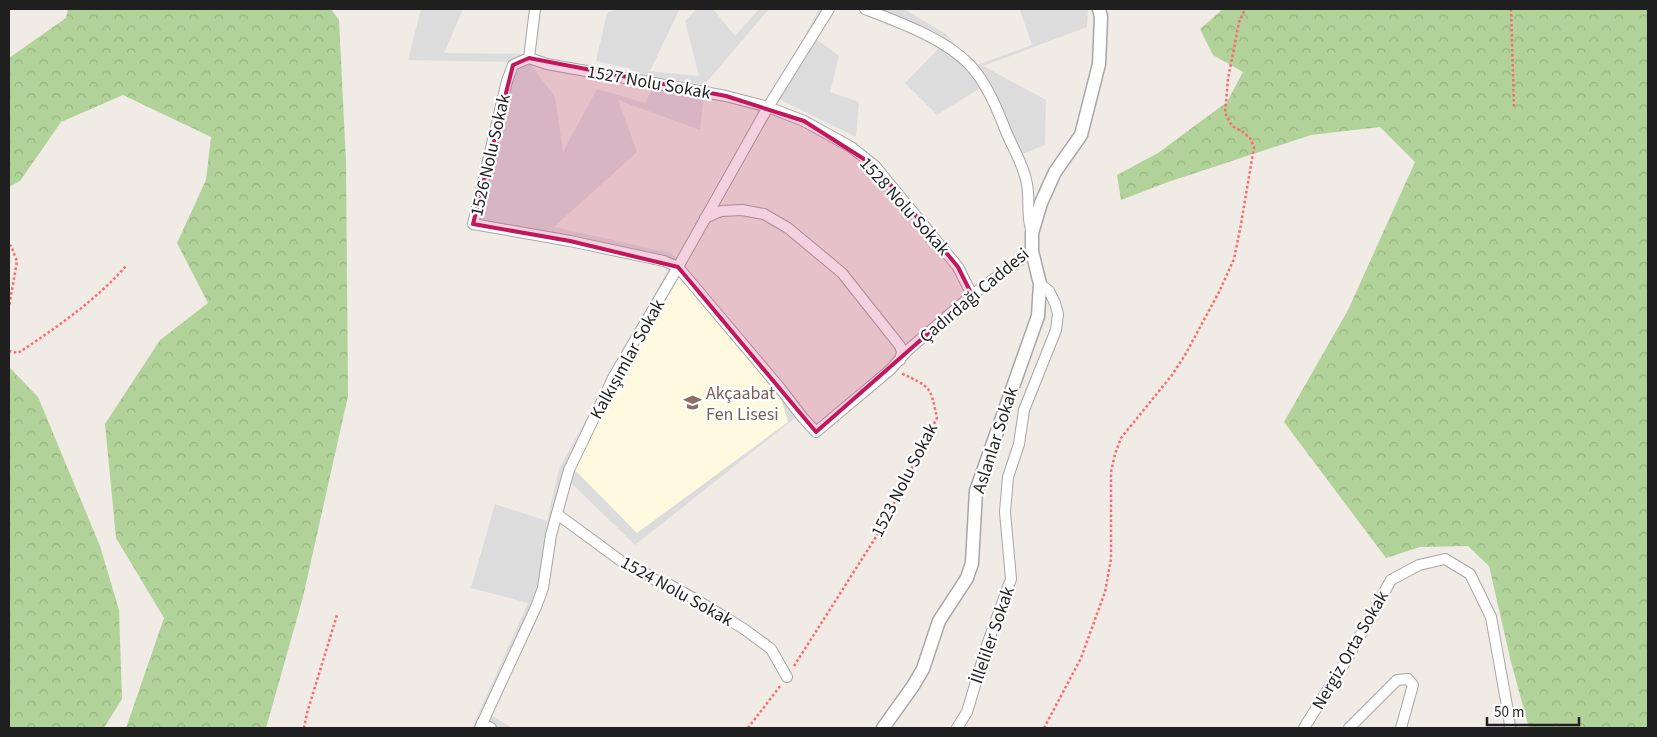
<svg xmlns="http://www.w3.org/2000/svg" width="1657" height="737" font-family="'Source Sans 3',sans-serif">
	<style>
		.residential { fill: #dddcdc }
		.education { fill: #fffadf }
		.forest { fill: url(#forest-crowns) }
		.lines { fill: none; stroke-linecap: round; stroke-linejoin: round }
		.minor-casing { stroke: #a6a6a6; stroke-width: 12 }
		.tertiary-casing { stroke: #a6a6a6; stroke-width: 15 }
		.path { stroke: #ff676e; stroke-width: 2.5; stroke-dasharray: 2.5 2.5; stroke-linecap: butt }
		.minor { stroke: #fff; stroke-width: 10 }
		.tertiary { stroke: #fff; stroke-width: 12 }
		.marked { fill: #c2185b; fill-opacity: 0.2; stroke: #c2185b; stroke-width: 4; stroke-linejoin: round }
		.labels { text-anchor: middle; stroke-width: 4.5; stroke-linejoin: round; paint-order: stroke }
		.street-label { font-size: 18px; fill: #1f1f1f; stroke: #fff }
		.education-label { font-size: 18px; fill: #785e54; stroke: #fff; text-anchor: start }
	</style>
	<defs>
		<pattern id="forest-crowns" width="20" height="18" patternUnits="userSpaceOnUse" patternTransform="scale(1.25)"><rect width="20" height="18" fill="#b1d298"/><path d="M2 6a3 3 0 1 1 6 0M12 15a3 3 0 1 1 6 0" fill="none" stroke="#98b483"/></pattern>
	</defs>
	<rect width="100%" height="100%" fill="#f0ebe5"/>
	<g class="residential">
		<path d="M421,9H463L444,53L523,54L555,97L563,152L597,89L645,103L655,82L628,68L596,61L607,13L618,9H674L679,10L650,71L699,76L685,21L697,9H713L735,36L759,9H769L705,84L700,130L618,100L637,152L554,227L671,253L804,411L635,545L568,480L541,591L489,714L512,728H472L528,603L471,588L495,504L547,521L559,469L670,266L470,219L510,62L408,60Z"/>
		<path d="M819,9H831L816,39L839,56L830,92L859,102L856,137L773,96Z"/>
		<path d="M875,9H904L946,34L974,66L1032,45L1020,10L1025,9H1088L1087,27L983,66L1046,100L1045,145L1015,157L982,87L937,115L905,83L946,41Z"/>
	</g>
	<path class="education" d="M680,276L778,388L788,422L637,533L574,469L593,417Z"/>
	<g class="forest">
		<path d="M68,9H331L339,20L346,162L348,396L303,597L266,728H126L164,618L116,538L105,424L160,340L208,303L177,243L206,180L211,137L123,95L61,122L20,181L9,187V58L66,18Z"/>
		<path d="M1223,9H1648V728H1529L1511,662L1489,566L1468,546L1420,547L1386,558L1284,422L1348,310L1415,162L1380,127L1311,135L1168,182L1121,200L1117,175L1158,153L1227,102L1243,72L1213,55L1200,29Z"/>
		<path d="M9,367L38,397L100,546L119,610L122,699L104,728H9Z"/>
	</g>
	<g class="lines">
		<defs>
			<g id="minor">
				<path d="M535,9L529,58L513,65L507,81L473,224L570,241L664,261L678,267L780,388L803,418L816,432L890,370L908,350L972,295L1032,251"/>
				<path d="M865,9C899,22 943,38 969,64C987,83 998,111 1007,134C1014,150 1024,166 1027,184C1030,200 1026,217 1032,233"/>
				<path d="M529,58L547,64L726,96L768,107L804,121L851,147L875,166L958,267L972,295"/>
				<path d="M705,218L721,211L742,210L764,214L788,228L842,273L900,346L902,352L900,360"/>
				<path d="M557,514L621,561L641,570L655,580L670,585L700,602L744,629L771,649L787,677"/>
				<path d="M482,723L491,728"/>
				<path d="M480,728L536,607L543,588L551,535L569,470L614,376L678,267L768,107L829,9"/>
				<path d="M957,728L967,712L987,645L1011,579L1005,512L1008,477L1019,444L1024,410L1056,330L1058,314L1055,303L1049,291L1040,284"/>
				<path d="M1304,728L1347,659L1391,580L1419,565L1445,559L1470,574L1491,617L1509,717L1510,728"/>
				<path d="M1349,728L1397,680L1408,679L1413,685L1401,728"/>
			</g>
			<path id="tertiary" d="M883,728L913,686L923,669L939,621L967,578L972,563L976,491L1038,316L1040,284L1032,251V233L1041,203L1055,172L1081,135L1099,64L1101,17L1099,9"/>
		</defs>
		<use href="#minor" class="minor-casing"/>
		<use href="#tertiary" class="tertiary-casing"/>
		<g class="path">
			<path d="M1511,9L1514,107"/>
			<path d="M9,245L11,246L17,261L9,307"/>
			<path d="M9,351L18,353C56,328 95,301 126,266"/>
			<path d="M794,666L881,529L937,418C930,385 931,388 901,373"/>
			<path d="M304,728L307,713L337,615"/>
			<path d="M748,728L781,685"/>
			<path d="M1044,728L1081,658L1105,592L1111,559V472L1115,454L1121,438L1172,375L1185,355L1219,292L1234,259L1241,224L1254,147L1250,138L1243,132L1232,126L1225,113L1228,79L1239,22L1245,9"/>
		</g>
		<use href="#minor" class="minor"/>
		<use href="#tertiary" class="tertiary"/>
	</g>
	<path class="marked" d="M529,58L726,96L804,121L875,166L958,267L972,295L816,432L678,267L570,241L473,224L513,65Z"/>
	<defs>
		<symbol id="school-bare" viewBox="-9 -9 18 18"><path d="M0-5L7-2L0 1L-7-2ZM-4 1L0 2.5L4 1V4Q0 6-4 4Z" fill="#8d6e63" stroke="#fff" stroke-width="2.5" paint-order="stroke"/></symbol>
	</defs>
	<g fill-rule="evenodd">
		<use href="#school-bare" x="680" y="390" width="25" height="25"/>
	</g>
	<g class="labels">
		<g class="street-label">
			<text transform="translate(649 82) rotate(10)" y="6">1527 Nolu Sokak</text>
			<text transform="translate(490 155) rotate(-77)" y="6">1526 Nolu Sokak</text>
			<text transform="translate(905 206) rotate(48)" y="6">1528 Nolu Sokak</text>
			<text transform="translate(974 295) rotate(-40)" y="6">Çadırdağı Caddesi</text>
			<text transform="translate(627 359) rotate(-61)" y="6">Kalkışımlar Sokak</text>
			<text transform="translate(995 440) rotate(-72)" y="6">Aslanlar Sokak</text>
			<text transform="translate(904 480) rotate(-63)" y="6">1523 Nolu Sokak</text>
			<text transform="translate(677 591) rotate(29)" y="6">1524 Nolu Sokak</text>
			<text transform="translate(992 635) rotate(-71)" y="6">İlleliler Sokak</text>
			<text transform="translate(1350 650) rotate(-60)" y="6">Nergiz Orta Sokak</text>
		</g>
		<g class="education-label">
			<text x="706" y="399">Akçaabat<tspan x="706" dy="21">Fen Lisesi</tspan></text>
		</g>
	</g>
	<rect width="1657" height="737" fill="none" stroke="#1f1f1f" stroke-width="20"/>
	<path d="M1487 717v8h92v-8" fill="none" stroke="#1f1f1f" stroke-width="2.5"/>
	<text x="1494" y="717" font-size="15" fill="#1f1f1f" stroke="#ffffff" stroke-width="4" paint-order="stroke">50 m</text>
</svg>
